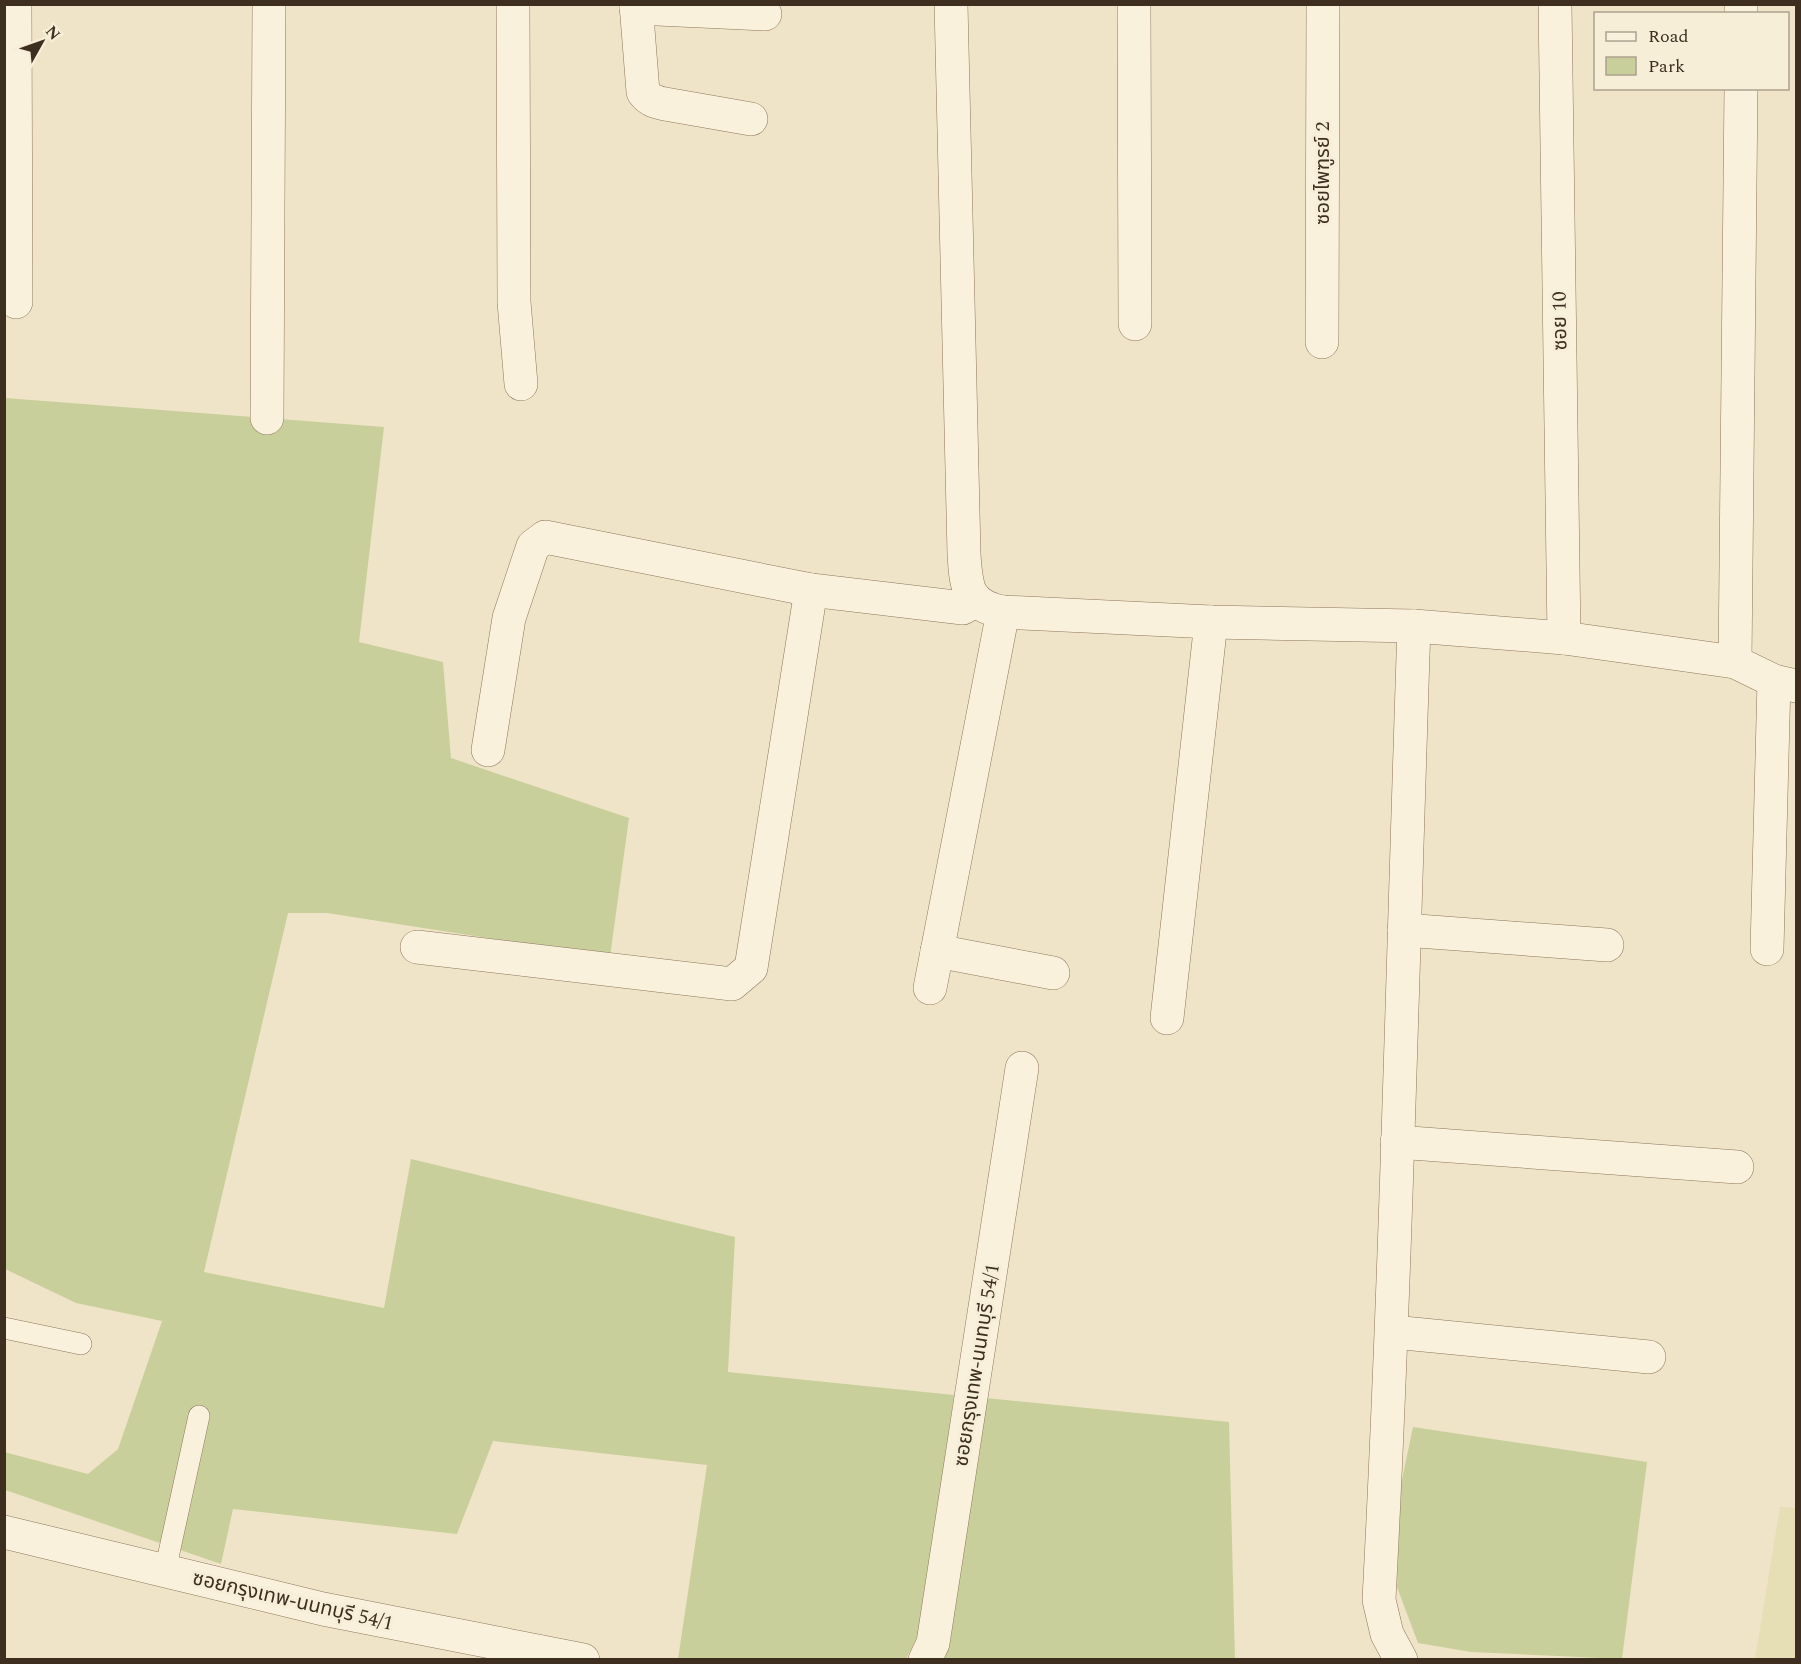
<svg xmlns="http://www.w3.org/2000/svg" width="1801" height="1664" font-family="Spectral,'Noto Sans Thai',serif">
	<style>
		.farmland { fill: #e6deb5 }
		.green { fill: #c9cf9b }
		.lines { fill: none; stroke-linecap: round; stroke-linejoin: round }
		.lane-casing { stroke: #8d765c; stroke-width: 22 }
		.street-casing { stroke: #8d765c; stroke-width: 34 }
		.lane { stroke: #faf1dc; stroke-width: 21 }
		.street { stroke: #faf1dc; stroke-width: 33 }
		.labels { text-anchor: middle; stroke-width: 6; stroke-linejoin: round; paint-order: stroke }
		.street-label { font-size: 20px; fill: #3d2e20; stroke: #f7eed8 }
	</style>
	<rect width="100%" height="100%" fill="#f0e4c8"/>
	<path class="farmland" d="M1780,1507L1796,1508V1659H1755Z"/>
	<g class="green">
		<path d="M5,398L384,427L359,642L443,662L451,758L629,818L610,957L327,913H288L204,1272L384,1308L411,1159L735,1237L728,1372L954,1395L923,1625L906,1659H678L707,1465L493,1441L457,1534L233,1509L221,1564L5,1490L4,1452L88,1474L118,1449L162,1321L76,1303L5,1269Z"/>
		<path d="M986,1398L1229,1422L1235,1659L939,1660Z"/>
		<path d="M1413,1427L1647,1462L1622,1659L1471,1652L1418,1643L1397,1587L1400,1489Z"/>
	</g>
	<g class="lines">
		<defs>
			<g id="lane">
				<path d="M4,1328L81,1344"/>
				<path d="M165,1571L199,1416"/>
			</g>
			<g id="street">
				<path d="M15,4L16,302"/>
				<path d="M513,4L514,302L521,384"/>
				<path d="M636,4L643,92C649,100 655,102 665,104L751,119"/>
				<path d="M951,4L964,554C966,586 967,606 1003,612L1211,622L1414,626L1564,638L1735,662L1774,681L1796,686"/>
				<path d="M1134,4L1135,324"/>
				<path d="M1555,4L1564,638"/>
				<path d="M636,8L765,14"/>
				<path d="M1741,14V4"/>
				<path d="M1322,342L1323,4"/>
				<path d="M267,418L269,4"/>
				<path d="M1735,662L1741,88"/>
				<path d="M488,750L509,618L533,546L545,537L811,590"/>
				<path d="M1404,930L1607,945"/>
				<path d="M417,947L732,984L751,968L811,590L963,608L976,600"/>
				<path d="M1767,949L1774,681"/>
				<path d="M937,951L1053,973"/>
				<path d="M930,988L1003,612"/>
				<path d="M1167,1018L1211,622"/>
				<path d="M1397,1142L1737,1167"/>
				<path d="M1393,1332L1649,1357"/>
				<path d="M4,1532L323,1609L583,1660"/>
				<path d="M925,1660L933,1643L1022,1068"/>
				<path d="M1401,1660L1387,1634L1379,1600C1396,1275 1403,951 1414,626"/>
			</g>
		</defs>
		<use href="#lane" class="lane-casing"/>
		<use href="#street" class="street-casing"/>
		<use href="#lane" class="lane"/>
		<use href="#street" class="street"/>
	</g>
	<g class="labels">
		<g class="street-label">
			<text transform="translate(1322 173) rotate(-90)" y="7">ซอยไพฑูรย์ 2</text>
			<text transform="translate(1559 321) rotate(-91)" y="7">ซอย 10</text>
			<text transform="translate(976 1365) rotate(-81)" y="7">ซอยกรุงเทพ-นนทบุรี 54/1</text>
			<text transform="translate(293 1600) rotate(13)" y="7">ซอยกรุงเทพ-นนทบุรี 54/1</text>
		</g>
	</g>
	<rect width="1801" height="1664" fill="none" stroke="#3d2e20" stroke-width="12"/>
	<rect x="1594" y="12" width="195" height="78" fill="#f7eed8" stroke="#ada18e" stroke-width="1.5"/>
	<rect x="1606" y="32" width="30" height="9" fill="#faf1dc" stroke="#ada18e" stroke-width="1.5"/>
	<text x="1648" y="42" font-size="18" fill="#3d2e20">Road</text>
	<rect x="1606" y="57" width="30" height="18" fill="#c9cf9b" stroke="#ada18e" stroke-width="1.5"/>
	<text x="1648" y="72" font-size="18" fill="#3d2e20">Park</text>
	<g transform="translate(42 42) rotate(50)" stroke="#f7eed8" stroke-width="4.5" paint-order="stroke">
	<path d="M0-4.5L10 22L0 15L-10 22Z" fill="#3d2e20"/>
	<text y="-9" font-size="16" font-weight="bold" text-anchor="middle" fill="#3d2e20">N</text>
	</g>
</svg>
